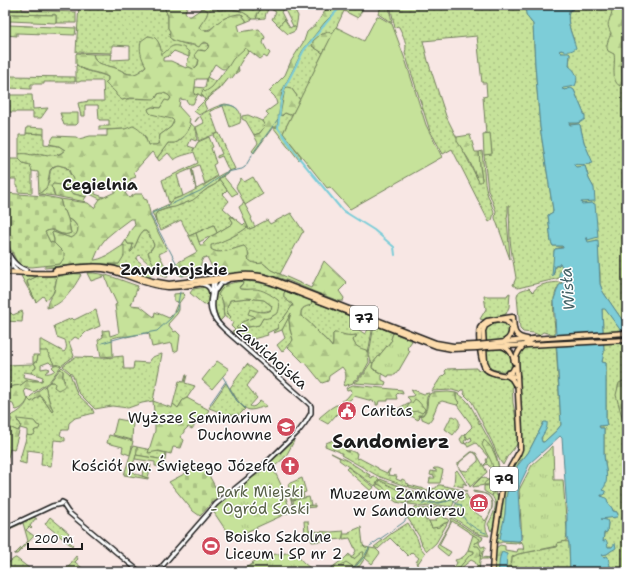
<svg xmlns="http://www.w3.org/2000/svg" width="632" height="577" font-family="'Shantell Sans',sans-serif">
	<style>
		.grass { fill: url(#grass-dots); stroke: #717f5b }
		.forest { fill: url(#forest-firs); stroke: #717f5b }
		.cemetery { fill: url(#cemetery-stones); stroke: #717f5b }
		.park { fill: url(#park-tufts); stroke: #717f5b }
		.garden { fill: #c6e29a; stroke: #717f5b }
		.water { fill: #7dcdd8; stroke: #56868d }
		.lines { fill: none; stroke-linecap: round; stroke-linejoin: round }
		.stream { stroke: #56868d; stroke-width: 1 }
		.canal { stroke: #7dcdd8; stroke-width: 2 }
		.secondary-casing { stroke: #1c1c1c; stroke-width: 6 }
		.primary-casing { stroke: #1c1c1c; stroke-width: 7 }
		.secondary { stroke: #fff; stroke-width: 3 }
		.primary { stroke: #fddcac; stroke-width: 4 }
		.primary-bridge-casing { stroke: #1c1c1c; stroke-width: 7; stroke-linecap: butt }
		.primary-bridge { stroke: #fddcac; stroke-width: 4 }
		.labels { text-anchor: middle; stroke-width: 3; stroke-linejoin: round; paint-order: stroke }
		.shield { fill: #fff; stroke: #606060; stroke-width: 1 }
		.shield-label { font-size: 14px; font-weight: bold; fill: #1c1c1c }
		.street-label { font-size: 15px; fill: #1c1c1c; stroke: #fff }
		.poi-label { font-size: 15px; fill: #1c1c1c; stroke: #fff; text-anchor: end }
		.park-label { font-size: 15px; fill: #586148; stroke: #fff }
		.neighbourhood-label { font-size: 16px; font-weight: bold; fill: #1c1c1c; stroke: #fff }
		.water-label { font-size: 16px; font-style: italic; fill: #436367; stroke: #fff }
		.district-label { font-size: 19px; font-weight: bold; fill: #1c1c1c; stroke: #fff }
	</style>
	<defs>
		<pattern id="grass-dots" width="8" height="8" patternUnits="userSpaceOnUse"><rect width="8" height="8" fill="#c6e29a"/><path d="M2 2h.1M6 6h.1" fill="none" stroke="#aac184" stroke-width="1.8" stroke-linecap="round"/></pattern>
		<pattern id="forest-firs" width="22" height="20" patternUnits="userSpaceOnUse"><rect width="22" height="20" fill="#c6e29a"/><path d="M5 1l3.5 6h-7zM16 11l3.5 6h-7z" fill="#aac184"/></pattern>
		<pattern id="cemetery-stones" width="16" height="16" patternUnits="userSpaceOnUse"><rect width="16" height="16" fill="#c6e29a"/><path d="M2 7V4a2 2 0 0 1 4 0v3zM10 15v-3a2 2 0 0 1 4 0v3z" fill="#aac184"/></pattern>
		<pattern id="park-tufts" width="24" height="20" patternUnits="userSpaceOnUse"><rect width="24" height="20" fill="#c6e29a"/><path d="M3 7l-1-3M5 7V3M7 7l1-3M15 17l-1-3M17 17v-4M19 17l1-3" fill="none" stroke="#aac184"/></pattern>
	</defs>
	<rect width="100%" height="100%" fill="#f8e7e4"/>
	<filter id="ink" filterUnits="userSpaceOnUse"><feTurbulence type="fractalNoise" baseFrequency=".025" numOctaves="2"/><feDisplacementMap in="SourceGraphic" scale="8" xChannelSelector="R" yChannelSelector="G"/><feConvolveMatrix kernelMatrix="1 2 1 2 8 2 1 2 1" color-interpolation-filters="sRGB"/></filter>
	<g filter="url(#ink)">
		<g class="grass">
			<path d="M7,5H22V10L76,12V23H56V15L7,14Z"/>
			<path d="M79,5H166L165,9L168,16V28L170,31L172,40C178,41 183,44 189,45C196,46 203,41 209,44L208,48L205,51L200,50C199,58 200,65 193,69L189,67L186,68L189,57V53L185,48L161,55C161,45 158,38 148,36C144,47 139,55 146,65C143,69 138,74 133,74C128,75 123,71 118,69C112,66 104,66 97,62C94,60 94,57 93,54H112L111,60L130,59V46L112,45V53L76,52Z"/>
			<path d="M205,5L207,6L208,5H210V8L217,7V9L219,10C236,9 239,8 253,19L246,22V20L241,14C236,15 230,16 225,18C214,23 213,33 200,29L199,27L203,20L207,15L205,9H201Z"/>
			<path d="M264,5H292L298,16L296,28L293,26L284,8L281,12L285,20H284L279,26L272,19L276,12L269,8L266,13L265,18L256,19L258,13Z"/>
			<path d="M342,5H357L363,8L358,18L344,11L333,34L330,33L312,46L323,53L300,100L291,88L282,116L285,113L290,115L293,113L283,133L301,156L299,160L273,127H277L282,91L303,50L325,22Z"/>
			<path d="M382,5H389L392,23L378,14Z"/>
			<path d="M390,5H525V10L531,22L533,24L535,65L540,127L553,210V212L548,215L551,242L553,246H562L563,247L555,249L554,251V273L555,266H558L561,263L562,267L560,272L562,277H564L518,288L513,285L516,278L512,255L510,240L509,205H508V212L507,218L510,259L495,218L496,211L488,190L484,155L492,153L490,134H486L483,97L487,96L486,83H482L477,36L423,41L428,61L446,116L478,180H482L480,167L479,152L482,151L485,183L487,193L493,209L494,213L492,220L489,222L452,149L443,154L430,131L405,53C408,44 403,35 399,27L397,26L395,28Z"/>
			<path d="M572,5H627V327L603,292L600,284V273L597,240L587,243L586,237H587L588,240L592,203L582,204L581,202L594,188L589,179L585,166L576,167L572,164H590L592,162L584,142L580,125L579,124L570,125L569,123H577L585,116L574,90L573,89L565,90L562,89L569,66L570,54L561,53L559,51L561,50L565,51L574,40C570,31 567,22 569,11L573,9Z"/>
			<path d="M242,55H246L238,65L239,71L229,78L220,89L212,95L204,103L207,110L199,115L194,111L205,100L203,97L198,94L195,96L194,94L195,87L205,88L207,77L216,82L230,64Z"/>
			<path d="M5,65H9V76L75,77V82H44V84H31V89L9,88V95H32L33,109L48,108L41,118H33V112H5V100L8,99V92L5,91Z"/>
			<path d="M77,65C86,73 98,72 108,77V86L114,90L122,100C134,97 144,100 156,98L158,94C163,92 167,93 171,98L169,101L164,103L160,108L152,107L148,109L172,119L174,121L171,127L160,135L159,143L156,145H148L145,136L125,129L99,130V126H109V120H99L98,105H85V116H81L78,103L89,101H104L103,81H81L79,82H76V66Z"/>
			<path d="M225,104C236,106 243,110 240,123L230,127L223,106L210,111L218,133L198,141V135L196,127L204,123L200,116L195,122C198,114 216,106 225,104Z"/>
			<path d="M248,115L262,121L265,126L260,133L254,135L246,121L242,119V116Z"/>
			<path d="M191,124C197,127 198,135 196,141L191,139L188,146L194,148L193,150V151L198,142L209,137L213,147L211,148L216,163L213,165L217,176L205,184L199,165L192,168L196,189L191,169L177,175L183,196L174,199L169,203L162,180L198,163L194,152C187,155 180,155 174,160L168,153L159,161L157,158L160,154L168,143C170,143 172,143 175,143C182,141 189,131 191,124Z"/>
			<path d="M26,133L44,134V144L59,146L65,150C56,158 51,155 41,154C38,154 35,155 32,155C26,154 26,153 19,154V135H26Z"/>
			<path d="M219,133L235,169L229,171L222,156L217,158V156L222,154L214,135Z"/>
			<path d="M5,158H6V159H19L23,163L30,165L32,171V193L18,192V186H16V179H5Z"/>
			<path d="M58,165C68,167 67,169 72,177C73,180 76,183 78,185L96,189L95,194L104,197L100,199L88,193L86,197C76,194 71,195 66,186L53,184V192L55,196L39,194C41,192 45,190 46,187C53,179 45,169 58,165Z"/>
			<path d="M253,177L263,194L245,205L236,187L241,178L244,182Z"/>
			<path d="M219,179L227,190L223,194L229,201L223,208L233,217H230L233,222L232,224L217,233L214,225L189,236L181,220L161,230L156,222L155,215L157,212C168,208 181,206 192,200C197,197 202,192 207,189C212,186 216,185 219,179Z"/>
			<path d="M291,213L304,232L302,233L280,274L271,270L263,263C257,264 253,264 248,259L249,255L244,246C235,248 219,256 211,249L210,245C218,244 243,232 247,227L250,229L267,220L270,224Z"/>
			<path d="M68,219L73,221L78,228C78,233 76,236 71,238L53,232L52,233L54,240V243L50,242L45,232C54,227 56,234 64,234C66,235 68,234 71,233Z"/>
			<path d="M143,231H146L151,238L154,245L150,250L152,261L158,271H160L163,269L164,272L168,277H164L139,255L136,259L153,273L149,278L116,266L101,264H119L124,245L122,246L126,240L128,244H133L132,249L130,252C137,246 137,237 143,231Z"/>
			<path d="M61,274C53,280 57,285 53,293C52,296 48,298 46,300L43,296L36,302L28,285L27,281L38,276V275Z"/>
			<path d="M245,281C261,282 270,285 285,291C281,299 288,300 293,305L283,319L278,324V328L267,333L268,335L253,339L248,335L244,340L232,331L235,330L231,326L233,323L229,319L231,317C225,311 227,307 230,300L248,298L264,300L272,306L271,310C264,312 257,313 251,310L255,317L244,322L238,329L259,325L263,318L273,316L278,312L267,293L258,290L240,289L239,288Z"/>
			<path d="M560,282H562C549,295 555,317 555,334H553L543,332L539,335L534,333L523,332L520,329L517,296C518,290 523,290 529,288L533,292C538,283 551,283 560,282Z"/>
			<path d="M229,283L222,289L218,295C226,301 222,309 224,317L220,321C213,309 212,297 221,286Z"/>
			<path d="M207,287L210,292L209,304L204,305L190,293L193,289Z"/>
			<path d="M510,293L509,307L506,314L484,320L480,319L486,309L484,296H507L508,294Z"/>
			<path d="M312,301L357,319L355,323L356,328L365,334L372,324L373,325L368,354L367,351C361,349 355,347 353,340L356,337V335L348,336L334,333L333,334V343L332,347C328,340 321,336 316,330C311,324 307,320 301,317C300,308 304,307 311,305Z"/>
			<path d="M605,308L627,339V572H610V566L604,557L602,556V555L607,554L612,550V547H608L603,544L604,533L607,532L608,523L601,519L606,518L617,512L613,511C611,505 606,501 601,497V495H603V491L602,490L606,472L604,452V428H599V426L607,425L606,421V363L602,362L604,352L602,309Z"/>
			<path d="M96,310L100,326L86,332L79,339L75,337L69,342L74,356L61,366L57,365H54L48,353L40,351V340H42L64,352C68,348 66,344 65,340L57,337L54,326L72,318L74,320L86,314Z"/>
			<path d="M22,311L23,313L22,322L5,321V313H11L13,315Z"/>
			<path d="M291,312L289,320L290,329L293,340L292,343H290L282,352L277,345L285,338L282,330Z"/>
			<path d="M501,321L504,322L510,326C511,343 496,341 484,342V329L490,324Z"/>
			<path d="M374,325L393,333L391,339L392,340L373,363L371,362L369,354Z"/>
			<path d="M556,345L561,425L557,430L544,442H542L541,438L546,429L544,422L528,453L524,458L520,461L510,478V485L508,488L506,498L505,514L502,532L501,536V540L519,541L522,542L518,543L502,542L500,543H496L504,482L519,456L517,361C518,356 519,352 523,349C528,346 549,346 556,345Z"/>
			<path d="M500,349H504L510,353L512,367L510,371C504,372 489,371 486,363C485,359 485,354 484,350Z"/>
			<path d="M162,354L153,401L142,403L128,408L112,406L95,409L78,392L73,376L70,372L63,366L75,357L104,358L123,356L124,369H133L134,362L149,363L150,359C154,356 157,355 162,354Z"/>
			<path d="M33,355H38L37,361L34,363L36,366V368L33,370L31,373L24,372L23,377L42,381H26L21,385L14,386L5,390V365L33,364Z"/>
			<path d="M247,364L257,372L247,386L257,398L250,406L252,407L255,406L260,401L267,406C262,407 255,410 250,410C241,409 234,394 230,388Z"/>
			<path d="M62,367L70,374L76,391L77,394L92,408L94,413L75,418L69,423L68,430H63L61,431L60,435L65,438V441L54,440L51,466L41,465L42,452L27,450L26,464L19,462L27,435H29C34,432 37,430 37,425L35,422L23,420L17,421L20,423L21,426L18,431L9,427L12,419L7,418L5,425V418C15,415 25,409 28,399L31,402L40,396L42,397L52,412L53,411V410C51,406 49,401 48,396C46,393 47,390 45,386L50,382H54L55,384L65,381L63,379V371L60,369Z"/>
			<path d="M476,368V369L481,370L490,375L507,378L511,380L512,383L513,403L517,424L518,443L507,457L503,465L500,461L492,442L472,402L464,394L465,392L464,390H461L459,392L452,390L432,391L441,377H442L446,373L445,371L447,369Z"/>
			<path d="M186,375H187L185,383L195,386L187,398L183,400L178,408L173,404L179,381L184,382Z"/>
			<path d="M226,383L237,401L245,409L239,415H228L209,408Z"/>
			<path d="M411,389L424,394L429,393V394L427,397L426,409L423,415H418V416L420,418L418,420L413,417L394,411L408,403H410V400L407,397L413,396L414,395Z"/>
			<path d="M456,393C470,399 472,410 479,421V424L480,423C488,439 499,454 499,472L503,471L504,474L501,477L500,476L496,478L497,483L473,487V486L482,477L486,479L487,480L492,479V468H491L487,464L484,466V465L487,462L486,460L488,457L476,443L468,447L466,444L462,443L460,439L464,434L467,439L464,441L465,444L472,440L471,437L468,439L465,434L472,427L471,424L457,405L459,402L456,399Z"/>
			<path d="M453,416C464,420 458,429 453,435L445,429L451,417Z"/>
			<path d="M333,440L338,443L337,444L346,450L345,451L347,452H349L346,451L347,450C351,450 354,453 357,453L356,458L358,459L359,458L378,468V469L387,473L390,469L388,475L397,476L396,479L401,481L402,479L406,481V483L409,484L408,487L378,476L341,455L342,453H340V452L325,446L326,443Z"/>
			<path d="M137,447L166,453L165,460L136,455Z"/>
			<path d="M471,452H473L476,453L487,472L470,487L467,480L458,467H459L461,470L467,471L478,461C479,457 476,453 472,452L460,462L458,466V463Z"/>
			<path d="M302,478L306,492L303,493L304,498L292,500L291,498L293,508L314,505H315V507L293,509L288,484Z"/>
			<path d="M380,479L399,486V488L407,491V489L408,490L406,504L396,502L376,486Z"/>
			<path d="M500,484L494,526L491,531L488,524C493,515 499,505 492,496L494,490L497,496H498Z"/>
			<path d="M410,490L420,493C421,497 425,498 429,499L431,503L441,502L449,500H452L454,502L452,507L439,505L421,507L417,505L408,504Z"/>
			<path d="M473,491C484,493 494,495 492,508C488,521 482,523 489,536L478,534V533H476L451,516L453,510L457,511L458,509L454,508C457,501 460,498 466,494L470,501H472L475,496L476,497L470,507L469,508L470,509L471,508L473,510V511C477,513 478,515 482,517L485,521C491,514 497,500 486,494C481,492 477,494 473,492Z"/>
			<path d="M416,506L421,509L441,507L451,509V510L445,512L435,510V511L426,510L425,520L429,521L432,528L439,527L443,524L448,522L436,543L427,551L422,545L419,536L407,517Z"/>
			<path d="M34,517L37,519H35L30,526L32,528L31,529L29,527L26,530L34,536L17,554H14H15L28,541L23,523L5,531V529Z"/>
			<path d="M50,517L69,533L65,538L73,545L72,546L45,524Z"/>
			<path d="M451,518L475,534L483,537L482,540L480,541L479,543L481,547H482L485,546V549L483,552L482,557L491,558L490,559H480L475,546L474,542L479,539L452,521L439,545L451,552L448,556L438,548L437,546L450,524Z"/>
			<path d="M408,523L417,538L420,547L425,553L417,565L416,562L419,558L412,552L408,556L390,538L378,549L374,547L392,533Z"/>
			<path d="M361,527L363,545L365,547L370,548L365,558L359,567L355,568L354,567L363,556L362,552C359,555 356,560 351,558L356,551L350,538L343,539V534H349V532Z"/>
			<path d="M566,541L568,542L569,543L570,572H511L512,557L518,554L557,547V543Z"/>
			<path d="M468,550L474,551V553L463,563L459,568H457L454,570L453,569L457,563L455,560C461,559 466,556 468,550Z"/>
			<path d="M76,556L78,559L75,562L87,572H64L72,562V561Z"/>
			<path d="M15,558H16L34,572H5V565Z"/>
		</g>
		<g class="forest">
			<path d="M166,5H190L187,7L185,12L188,16H191L201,9H205L208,11C207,17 202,22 199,27L200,29C203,30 207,31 210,30C212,29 215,25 217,23C224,18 232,14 241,14L246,20V22L238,25L240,32L259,29L265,37L263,43L267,50L270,53L267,58L264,56L260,59L250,51L246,55H242C239,57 226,70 223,69C221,69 217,65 215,64L206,79H196L194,94L195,95L198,94L193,104H189L186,100L180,99L179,107L190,119L189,123L191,124C189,130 181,141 175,143C172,143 170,143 168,143L160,154L157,158L152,152L134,172L136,177L130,179L132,186L125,193L129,198L135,194H142L144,199L147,200L150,213V216L167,250L159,254L165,266L160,271H158L149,256L148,252L151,250L154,245L151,238L146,231H143C137,237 137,246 131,252H130L132,249L133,244H128L126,240L130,231L135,225L134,219H130L118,228L106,238L100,246L94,260H95C107,258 114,250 124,245V256L119,264H84L45,268V265L60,264L64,253L54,243V239L52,233L53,232L71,238C76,236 78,233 78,227L73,221L68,219L65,211H63L60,199L88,203L94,208L100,199L115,192L116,185L108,181L96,189L78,185L74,182L69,170L66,167L58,165L54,166L50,170L47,187L39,194L38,172L32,171L30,165L23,163L19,159V154C26,153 26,154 32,155C35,155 38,154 41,154C51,155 57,158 65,150L59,146L49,144L54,136L76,137L79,139L90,136H107V130L125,129L133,126C142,130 145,136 148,145H156L159,143L160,135L171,127L174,121L172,119L151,114L149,112L148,109L152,107L160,108L165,100L169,101L171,98C167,93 163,92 158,94L156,98L154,99L130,98L122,100L116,95V93C113,89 109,87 105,83L108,80V77C98,71 85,73 76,64V54L77,53L93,54C94,57 94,60 97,62C104,66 112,66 118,69C123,71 127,75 133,74C138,74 143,69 146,66C141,58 139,49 141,41L148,36C150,36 154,37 155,38C159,41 162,50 161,55C167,52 170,44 178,46C183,47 185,48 189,52V57L174,51L169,56L163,58V61H171L186,68L189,67L193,69L195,68L198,65L199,60L196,58L195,54L198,50L205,51L208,48L209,44L205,42L201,44L199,47C190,42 176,45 169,37L170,31L168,28V16L165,9Z"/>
			<path d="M221,5H245L246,7L254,10L257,5H264L258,13L256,19H253C240,9 235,8 219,10L217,9V7Z"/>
			<path d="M329,5H342L325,22L303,50L282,91L277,127H273L254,153L252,151L258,143L254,135L260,133L265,126L262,121L269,115L266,112L277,104L275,97L269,91L285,75L291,61L304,41L307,32L317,23Z"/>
			<path d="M609,5H625C626,11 627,18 625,24C624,27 623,29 622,33C622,38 626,39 627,44C629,50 625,54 623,58C621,66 622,76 622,83L620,86C610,81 616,63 614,54L608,51C605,44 609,40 611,33C609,29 607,25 609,21C611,13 614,13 609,5Z"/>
			<path d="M7,14L56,15V23L10,21L9,25L76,28L75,35L17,33V36L5,35V21L8,20Z"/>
			<path d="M284,20H285L290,28L293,26L296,28L295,31L288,34L279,26Z"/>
			<path d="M328,32L333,34L323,53L312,46L313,41L321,34H323Z"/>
			<path d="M287,87L291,88L300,100L293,113L290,115L285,113L281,116L280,115L285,89Z"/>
			<path d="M60,113H78V123L76,125H64Z"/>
			<path d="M27,127L44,128V134L26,133Z"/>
			<path d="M470,135L475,152H479L480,167L482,180L481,182H479L478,180L469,160L457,141V137Z"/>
			<path d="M231,170L219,179L216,184L208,188L193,200L175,207L168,208L157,212L155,215L156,222L152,212L169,204V203C173,199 178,198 183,196C189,193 195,190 200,187C211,182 219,174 231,170Z"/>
			<path d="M53,184L62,185L66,186L70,192L74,194L86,197L84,200L86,202L55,196L53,189L51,187Z"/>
			<path d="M230,217H233L243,225L246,222L248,226C244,232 218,244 211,245V249C219,256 235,248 244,246C248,250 249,253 248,259C253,264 257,264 263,263L271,270L311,288L324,261L347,283L339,291L344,298L343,301H339L315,292L289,281L263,273L221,275L214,271L207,257L203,258C200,263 201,268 198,273L182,276L178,274L173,265L197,252L189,236L196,233L200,245H202L210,237L232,224L233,222Z"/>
			<path d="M69,273L80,274L81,275C73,289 63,305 47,308C47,301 51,297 54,292C55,287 56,282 57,277L61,274Z"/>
			<path d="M87,273C105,272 122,281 138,286L131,305L140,306L154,317L155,312L169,318L173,314L178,302L174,301V294L183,293L185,295L179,303V310L177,314L168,324L174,332L176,331L180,335L178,350L174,352L172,343L152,347L149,334L146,333L126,337C122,335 117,337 112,338L113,356L101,357L98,340L103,337L102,331L109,330L110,336L119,333L115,305L117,304L109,287L105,276L91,281Z"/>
			<path d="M20,274L38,275V276L27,281L28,285L36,302L31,294Z"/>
			<path d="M245,281L239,287L240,289C245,290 249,289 254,289C263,289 271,295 278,300C281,304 279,309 278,313C273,315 268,320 263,318L259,325L238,329L236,328L242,322L255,317L254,316L248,314L250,309C254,311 267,314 271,310C272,309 271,307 272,306L264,300L248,298L230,300L227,308V313L231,317L229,319C218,317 229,302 218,295C225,282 232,283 245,281Z"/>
			<path d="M285,291L312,301L311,305C304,307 300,308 301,316C307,320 311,324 316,330C321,336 327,340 332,347L333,343V334L334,333C343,333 347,337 357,335L353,340C355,347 360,348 366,350L368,354L369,362L364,371V373H361V376H358V379L354,380L353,383L344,386L343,385C347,380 347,372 342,367L329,376L328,381L322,383L305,362L304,363L288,347L293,340L290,329L289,320L291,313L282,330L274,333L273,332L278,328V324L283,319L293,305C288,300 281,299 285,291Z"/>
			<path d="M40,351H47L48,353L54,364H51L49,362L41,365V369L47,368L50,369L45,373C49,374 53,372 55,370L52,367C55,364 57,364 61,366L49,382L34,392L25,389L24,390L26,397L28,399C26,404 22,409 16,410L15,409L13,404L8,402L5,403V390L14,386L21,385L26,381H42L43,377L31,373L33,370L36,368V366L34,363L37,361L38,355H40Z"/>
			<path d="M371,362L373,363L372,366L373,369L382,374V380L386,382L385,385L354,383L355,381L359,380V377H362V374H365V371Z"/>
			<path d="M60,369L63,371C63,374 62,376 63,378C64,385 69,385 58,390L54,387L55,384L54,382H50Z"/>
			<path d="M627,379V444L624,424L616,395L619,383Z"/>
			<path d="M353,385L402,390L403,394L398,393L396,395L397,399H388V401H379L378,405H376V402L354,396L351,399L345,403L341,401L346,399L352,392L351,389L347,390L346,388Z"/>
			<path d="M45,386C47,390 46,393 48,397C49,401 51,406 53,410L52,412L41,396H39L31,402L28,399L31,396Z"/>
			<path d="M448,392L456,393V398L459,403L457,405L442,401L438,403L432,418L429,422L422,419V417L418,416L423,415C431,406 424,399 431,393Z"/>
			<path d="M187,398L209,410L202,420L199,419L192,429L188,427L184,431V432L180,437L184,440L181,448L173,447L171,454L159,451L148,453L155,431V422L153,401L172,408L173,404L178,408L183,400Z"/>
			<path d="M415,399L418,401L425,409L424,411L422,413L418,411L411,412L407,409L409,403H412Z"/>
			<path d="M17,419L34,421L37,425L40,426L39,429L35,430L34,431L35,434C32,436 30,436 27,435V430L20,428L14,450L10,449L7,462L5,461V442L9,427L18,431L21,426L20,423L17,420Z"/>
			<path d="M484,440C493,446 501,465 498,475L494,476C493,460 489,458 482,445Z"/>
			<path d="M133,446L137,447C137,452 136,459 133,463C131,465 130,466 129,468L136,474L148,478V479L124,475Z"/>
			<path d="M331,453L346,460L370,475V477L372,478L373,476L379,479L375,486L339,460L340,458Z"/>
			<path d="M348,467L374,487L371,491L346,469Z"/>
			<path d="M434,468H438L443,470L440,483H429L430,478H435L434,476L430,475L431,471L436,472V470L433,469Z"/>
			<path d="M493,478H496L498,481L497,483L494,484V490L492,496L484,491V486L488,485H484C485,480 488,481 493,480Z"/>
			<path d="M379,480L398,490L406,491C407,495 406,497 403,500C398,500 390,497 387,493C382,487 386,487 377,484Z"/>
			<path d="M409,485L424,489H426V490H427L436,488L438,485H441L467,491H465L448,489L428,492L409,487Z"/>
			<path d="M450,491L461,494L460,496L454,502L452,500H449L441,502L431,503L429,499L422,497L420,493L430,494Z"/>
			<path d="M410,492C414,492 420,498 425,500L426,502L423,503L416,500L410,503L408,502L409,494Z"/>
			<path d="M442,515H443L444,518L449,519L448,522L443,524L439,527L432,528L429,521H435L438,517Z"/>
			<path d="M304,521H308L309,531L331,532L344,531L342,539L312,542L311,539L305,534Z"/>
			<path d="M473,535L480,539L478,542L474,543L475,546H478L481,550L479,572H476L477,566L475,562L471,560L460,569L459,568L469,556L474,553V551L468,550Z"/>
			<path d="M500,545L505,546V550L517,552L518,549H523L524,553L518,554L512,557L511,572H494L496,548Z"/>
			<path d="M370,548L376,549L380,553L372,564L365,558Z"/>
			<path d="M362,552H364L363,556L354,567C347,566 341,568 334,566L342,560H343L349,554L351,558L354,559Z"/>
		</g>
		<g class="cemetery">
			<path d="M5,193L44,196L60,199L63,211H65L68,219L71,233C68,234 66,235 64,234C56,234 54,226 45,232L50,242L54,243L64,253V258L60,264L32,267L21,266L16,260L5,238Z"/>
			<path d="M203,464L220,496L212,503L200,516L193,511L169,482Z"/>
		</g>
		<g class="park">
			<path d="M245,48L249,51C246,55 243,58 241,62C237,68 237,73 231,79L228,78C223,84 218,90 211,94V96L205,100L203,96L201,95L203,90L205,92L212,87L228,67L233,59Z"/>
			<path d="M393,333C400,335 405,338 412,341L407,348L410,351L399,370L395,375H389L388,377L372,368L373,363L392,340L391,339Z"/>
			<path d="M336,405L344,406L328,424L319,419L320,417L331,408Z"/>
			<path d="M293,440L294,441L286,456L274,467V470L283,489L290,510V512L233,538H231L213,511L219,504L264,467Z"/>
			<path d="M553,446L554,480H563L567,531L566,541L557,543L558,546L524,553L523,544L521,541L522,540L519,490L532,465Z"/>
			<path d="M457,470L466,484L467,485L463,483V487L454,485L455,472Z"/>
			<path d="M296,552C302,563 307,566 317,572H236L253,564L252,563L259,558V556Z"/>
			<path d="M346,562L355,568L359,567L354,572H325L334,566L338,567Z"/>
		</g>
		<g class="garden">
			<path d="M377,16H378L392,24L406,62L426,125L442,157L350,209L330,187L327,188L283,133L336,27L364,41Z"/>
			<path d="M490,133L492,154L484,155L483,134Z"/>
			<path d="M223,176L237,193L232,196L219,179Z"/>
			<path d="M244,203L252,218L251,219L255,227L249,229L239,207Z"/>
			<path d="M214,225L217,233L199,242L196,233Z"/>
			<path d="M217,361L229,369L212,389L202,380Z"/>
			<path d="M117,419L133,422L132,440L113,435Z"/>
			<path d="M109,435L133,441L130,455L122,452L123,447L107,443Z"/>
			<path d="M136,455L165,460L162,467L155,466V462L135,459Z"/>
			<path d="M139,463L151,465L148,478L142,476L143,470L138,469Z"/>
			<path d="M309,497L311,505L294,508L293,500Z"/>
			<path d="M209,538L219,547L214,553L204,544Z"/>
		</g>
		<g class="water">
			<path d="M525,5H572L573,9L569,11C566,25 573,36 576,48C571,52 566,52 561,50L559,51L561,53H569L570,54L569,66C576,71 579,78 575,86L563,88L562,89L565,90L571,88L574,90L585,116V119L581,122L577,123H569L570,125L579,124L580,125L584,142L593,163C587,165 578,165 573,164L576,167L585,166L589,179L594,188L595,201L581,202L582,204L592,203L595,204L598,237L588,240L587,237H586L588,242L598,240L600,284L603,292L627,327V339L605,309H602L604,352L602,362L606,363V421L607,425L599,426L600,428H604C604,436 604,445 604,453C604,465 611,481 602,490L605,491L606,493L604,495H601V496L604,497L607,499L608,503L612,508L613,511L617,512L618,515L617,517L601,519L607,520L608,523L607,532L604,533L603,542L606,540L607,542L608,547H612L615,543L616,548L611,551L607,554L602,555L604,557L607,556L608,557L610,566V572H570L569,543L567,538V511L562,438L560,436L530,463L520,484L518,492L521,539L519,541H517L501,540L500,538L505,514L506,498L508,488L510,485V478L518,465L528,453L544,422H547C548,428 544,433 541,438L542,442H544L557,430L561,425L554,299C560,284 556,285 572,279L571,276L564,277H559V274L562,267L560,263L559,265L555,266L553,276L552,275L554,251L555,249L563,248V247L562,246H553L551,242L548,215L553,212V210L540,127L535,65L533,24L528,18L526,14Z"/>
			<path d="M502,552L507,554L506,572H498C500,565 498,559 502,552Z"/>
		</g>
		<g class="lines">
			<g class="stream">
				<path d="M220,106C226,104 234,104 238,110"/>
				<path d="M253,153L278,119"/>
				<path d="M152,213L200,191L227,172L242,169L245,167L252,155"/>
				<path d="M151,214V216L168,248"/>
				<path d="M169,249L183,276"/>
				<path d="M102,343L123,337L157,331L171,318L177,309L180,292"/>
				<path d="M223,377L237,401L245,408"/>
				<path d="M210,404L226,381"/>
				<path d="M422,505L425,503H439L452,500L457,504L461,505C463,509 462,514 464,518C466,523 480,532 486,533"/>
				<path d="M497,538H500"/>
				<path d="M370,546L404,522L406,519L417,510"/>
				<path d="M365,555L369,548"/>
				<path d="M347,572L357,565L364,557"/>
			</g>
			<path class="canal" d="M342,5L326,23L304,50L285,87L281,101L278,128L300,159L342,210L374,230L394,247L395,255"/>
			<defs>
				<g id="secondary">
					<path d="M5,247C10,257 14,266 26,270"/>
					<path d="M10,260L14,268L18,272"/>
					<path d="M8,270L11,267L12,263"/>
					<path d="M215,280C216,297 208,303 217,321"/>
					<path d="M201,284C207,285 210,287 211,293"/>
					<path d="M216,290L221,283L228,280"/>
					<path d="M64,506L68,512L140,572"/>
					<path d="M5,528L52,506L61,504L62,502L64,503"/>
					<path d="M157,572L216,504L264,465L298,432L305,423L311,413V406L307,402L224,329C213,318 208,312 211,296C212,291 213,285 212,280"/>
				</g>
				<g id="primary">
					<path d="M55,270C78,268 99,263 121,271"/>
					<path d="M5,272C21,272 38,274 54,273C70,272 87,267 103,269C125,272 145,286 167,287C202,288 236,270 270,282L436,346L452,349L477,348"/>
					<path d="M128,273L152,281L169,284L241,275C252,274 262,276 272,279L436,343L453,346L476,345"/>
					<path d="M500,320L506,321L511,326C512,333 511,338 505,341"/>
					<path d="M532,339L627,333"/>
					<path d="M487,344L525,340"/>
					<path d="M487,347L627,340"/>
					<path d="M504,347C511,350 513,355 514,362"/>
					<path d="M487,366L485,362L483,331L485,326L490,323"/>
					<path d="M508,373L512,372L514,368"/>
					<path d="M508,376L512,379L515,384"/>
					<path d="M517,376C510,377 492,374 487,370C480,365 478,335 480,328C482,325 484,323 487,321L512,317H513C514,330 513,337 527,339"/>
					<path d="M492,572L494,541L503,483L505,477L518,454L520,449V431L516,357C519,349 526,341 534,339"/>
				</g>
			</defs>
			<use href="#secondary" class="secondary-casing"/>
			<use href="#primary" class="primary-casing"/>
			<use href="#secondary" class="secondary"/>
			<use href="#primary" class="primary"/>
			<defs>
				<g id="primary-bridge">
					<path d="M476,345L487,344"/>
					<path d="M477,348L487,347"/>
				</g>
			</defs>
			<use href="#primary-bridge" class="primary-bridge-casing"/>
			<use href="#primary-bridge" class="primary-bridge"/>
		</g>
	</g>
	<defs>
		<symbol id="civic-disc" viewBox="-11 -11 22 22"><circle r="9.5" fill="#d1495b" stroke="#fff"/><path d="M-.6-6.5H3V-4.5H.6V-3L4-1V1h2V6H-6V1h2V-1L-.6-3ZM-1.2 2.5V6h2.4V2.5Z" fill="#fff"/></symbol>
		<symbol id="university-disc" viewBox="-11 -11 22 22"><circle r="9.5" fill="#d1495b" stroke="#fff"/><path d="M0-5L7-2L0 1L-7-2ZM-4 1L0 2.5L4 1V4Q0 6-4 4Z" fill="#fff"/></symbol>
		<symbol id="church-disc" viewBox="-11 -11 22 22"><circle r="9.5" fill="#d1495b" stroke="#fff"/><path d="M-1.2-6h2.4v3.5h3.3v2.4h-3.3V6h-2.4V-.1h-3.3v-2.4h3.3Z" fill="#fff"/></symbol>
		<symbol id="museum-disc" viewBox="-11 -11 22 22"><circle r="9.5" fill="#d1495b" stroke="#fff"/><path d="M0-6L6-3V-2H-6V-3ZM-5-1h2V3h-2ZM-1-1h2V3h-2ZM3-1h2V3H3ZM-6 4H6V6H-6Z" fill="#fff"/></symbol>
		<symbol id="stadium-disc" viewBox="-11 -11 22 22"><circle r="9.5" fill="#d1495b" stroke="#fff"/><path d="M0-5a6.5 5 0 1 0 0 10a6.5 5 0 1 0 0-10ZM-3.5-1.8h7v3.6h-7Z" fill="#fff"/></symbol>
	</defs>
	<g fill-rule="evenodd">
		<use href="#civic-disc" x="336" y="400" width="22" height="22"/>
		<use href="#university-disc" x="275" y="416" width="22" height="22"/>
		<use href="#church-disc" x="279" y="455" width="22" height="22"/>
		<use href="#museum-disc" x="468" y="492" width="22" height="22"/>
		<use href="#stadium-disc" x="200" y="535" width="22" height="22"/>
	</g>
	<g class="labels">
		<g class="shield">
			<rect x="350" y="306" width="28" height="24" rx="3"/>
			<rect x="490" y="467" width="28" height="24" rx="3"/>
		</g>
		<g class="shield-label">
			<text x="364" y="323">77</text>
			<text x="504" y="484">79</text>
		</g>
		<g class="street-label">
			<text transform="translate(272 357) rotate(41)" y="5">Zawichojska</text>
		</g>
		<g class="poi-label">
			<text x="361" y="416" text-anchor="start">Caritas</text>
			<text x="272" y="423">Wyższe Seminarium<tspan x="272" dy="17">Duchowne</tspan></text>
			<text x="276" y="471">Kościół pw. Świętego Józefa</text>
			<text x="465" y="499">Muzeum Zamkowe<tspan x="465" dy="17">w Sandomierzu</tspan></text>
			<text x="225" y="542" text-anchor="start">Boisko Szkolne<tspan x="225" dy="17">Liceum i SP nr 2</tspan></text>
		</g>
		<g class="park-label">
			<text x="260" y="497">Park Miejski<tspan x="260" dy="17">- Ogród Saski</tspan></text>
		</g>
		<g class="neighbourhood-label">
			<text x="100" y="190">Cegielnia</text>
			<text x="174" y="275">Zawichojskie</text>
		</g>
		<g class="water-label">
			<text transform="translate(567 289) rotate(-95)" y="6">Wisła</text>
		</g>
		<g class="district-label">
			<text x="391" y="448">Sandomierz</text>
		</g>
	</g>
	<rect width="632" height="577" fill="none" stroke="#fff" stroke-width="20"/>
	<rect x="10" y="10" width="612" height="557" fill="none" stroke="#1c1c1c" stroke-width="1.5" filter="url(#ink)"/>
	<path d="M28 543v6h54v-6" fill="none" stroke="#1c1c1c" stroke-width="2"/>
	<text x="34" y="543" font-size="12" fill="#1c1c1c" stroke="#ffffff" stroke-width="3" paint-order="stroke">200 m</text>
</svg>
